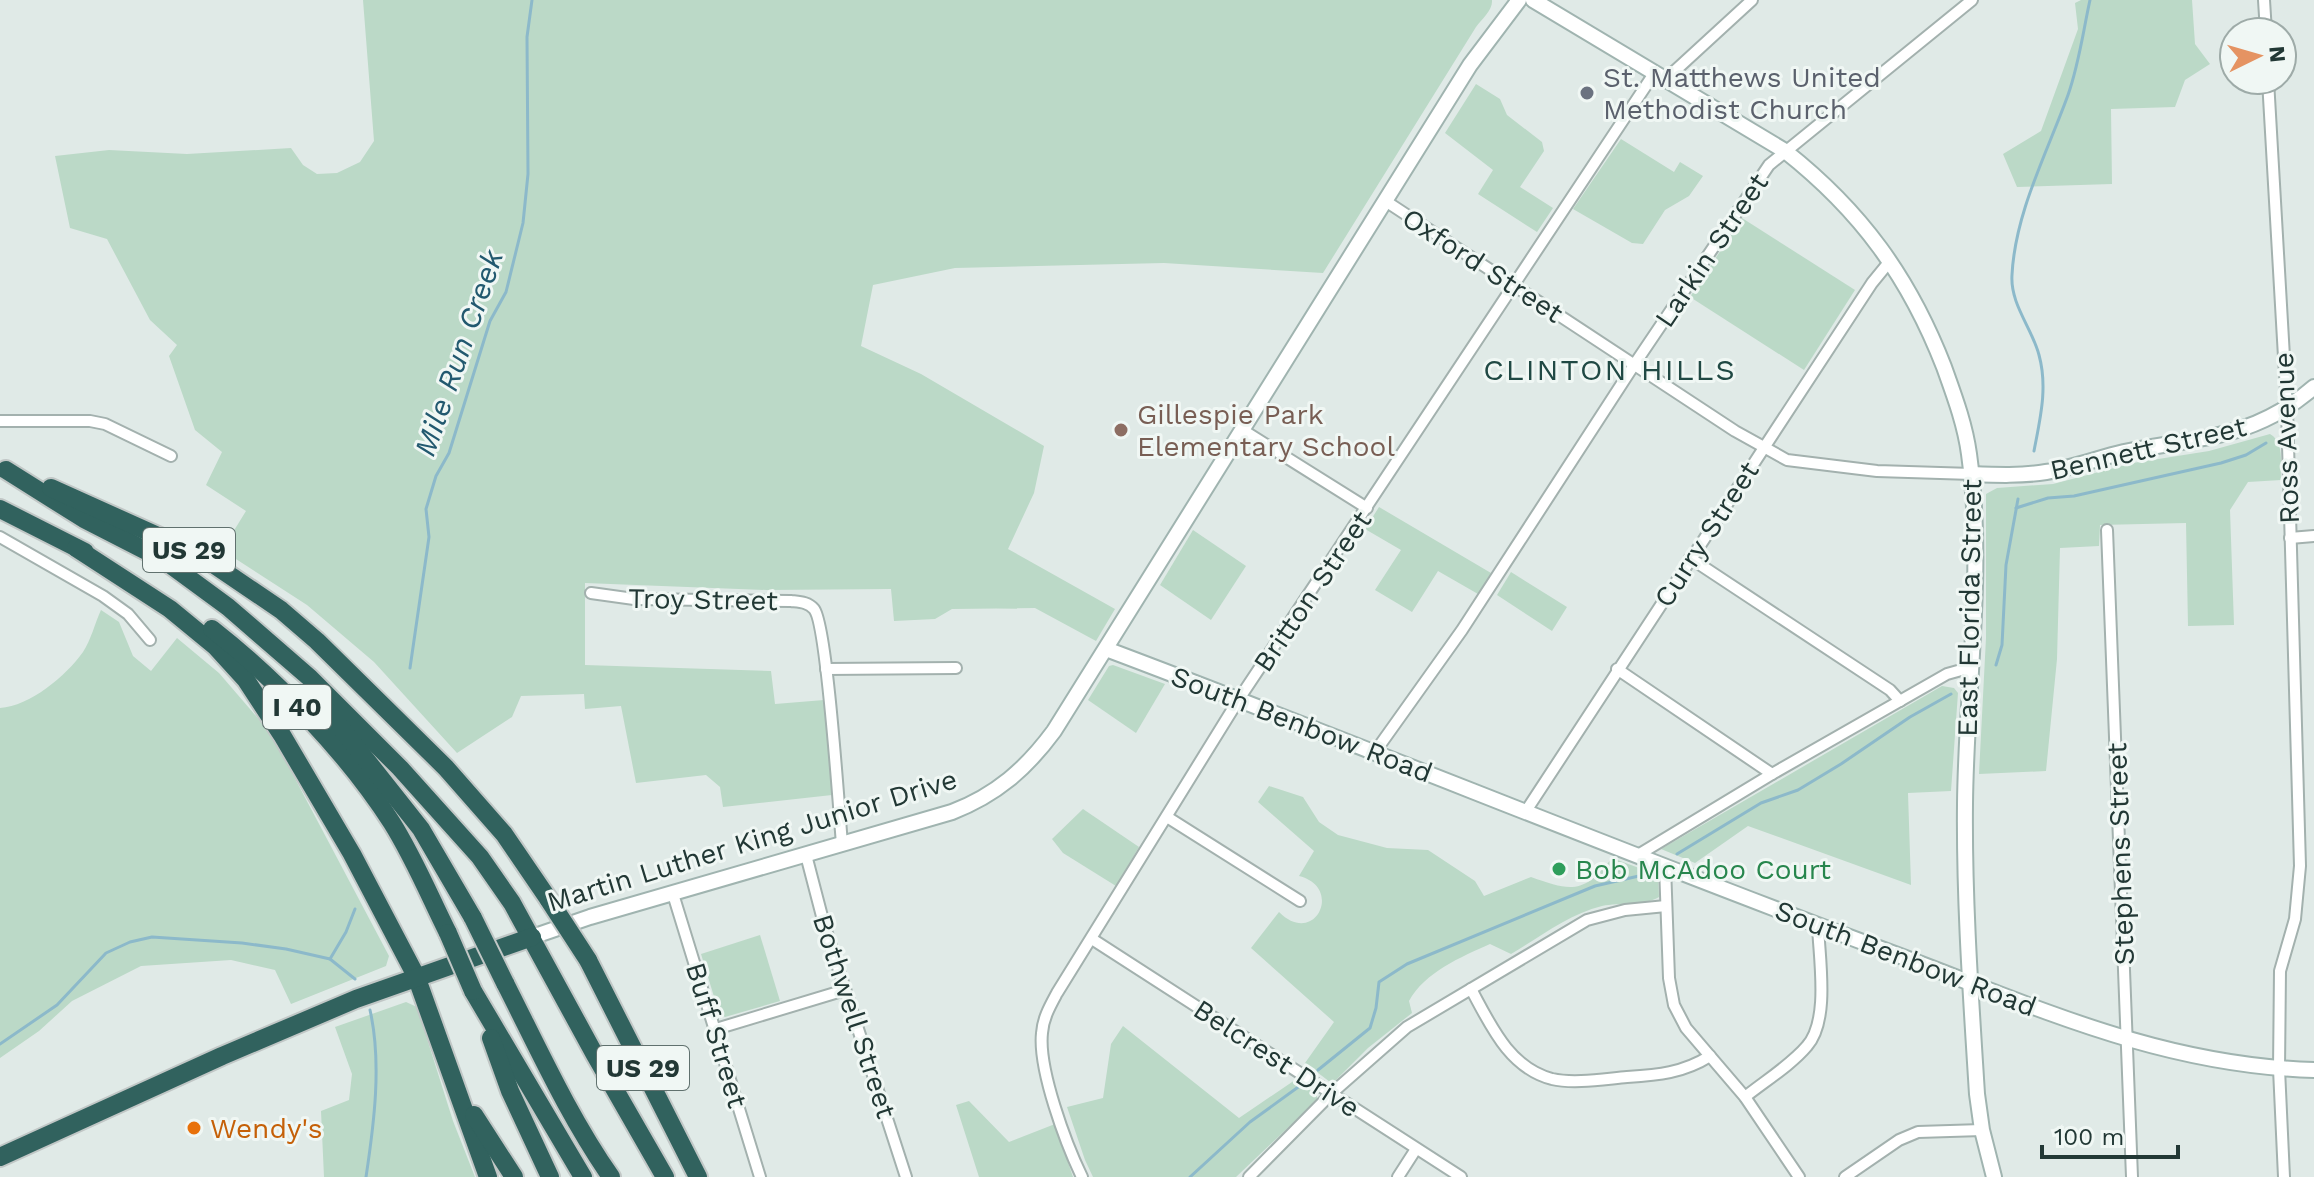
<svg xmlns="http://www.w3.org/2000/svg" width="2314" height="1177" font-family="'Work Sans',sans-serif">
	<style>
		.green { fill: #bbd9c7 }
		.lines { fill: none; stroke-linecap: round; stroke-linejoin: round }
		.stream { stroke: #8cb9ca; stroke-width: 3 }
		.street-casing { stroke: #a3b1ae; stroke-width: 14 }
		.secondary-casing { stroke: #a0b4b0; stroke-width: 18 }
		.highway-casing { stroke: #c1c7c6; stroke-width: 22 }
		.street { stroke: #fff; stroke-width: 10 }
		.secondary { stroke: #fff; stroke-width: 14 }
		.highway { stroke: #31625e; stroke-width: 18 }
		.highway-bridge-casing { stroke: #c1c7c6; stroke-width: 22; stroke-linecap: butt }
		.highway-bridge { stroke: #31625e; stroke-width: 18 }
		.worship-dot { fill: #6b7280; stroke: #f0f7f4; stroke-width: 3 }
		.education-dot { fill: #8d6e63; stroke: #f0f7f4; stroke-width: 3 }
		.leisure-dot { fill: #2e9e5b; stroke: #f0f7f4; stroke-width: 3 }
		.food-dot { fill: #e8710a; stroke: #f0f7f4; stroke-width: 3 }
		.labels { text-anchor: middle; stroke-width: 6; stroke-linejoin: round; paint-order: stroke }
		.shield { fill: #f0f7f4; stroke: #60716e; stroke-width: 2 }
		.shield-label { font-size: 26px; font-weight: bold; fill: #223835 }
		.worship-label { font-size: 28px; fill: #5b616d; stroke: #f0f7f4; text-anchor: start }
		.street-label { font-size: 28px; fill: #223835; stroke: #f0f7f4 }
		.education-label { font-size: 28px; fill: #785e54; stroke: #f0f7f4; text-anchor: start }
		.leisure-label { font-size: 28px; fill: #27864d; stroke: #f0f7f4; text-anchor: start }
		.food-label { font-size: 28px; fill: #c56008; stroke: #f0f7f4; text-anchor: start }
		.water-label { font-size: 30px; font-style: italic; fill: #22596f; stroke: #f0f7f4 }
		.neighbourhood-label { font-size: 30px; letter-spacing: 2px; fill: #204944; stroke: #f0f7f4 }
	</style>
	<rect width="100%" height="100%" fill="#e0eae7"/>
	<g class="green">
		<path d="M363,0H1492C1493,10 1482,19 1476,27L1323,273L1164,263L955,268L873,285L861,346L921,374L1044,446L1034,493L1008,549L1115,609L1096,641L1035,608L952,609L935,619L894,621L891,589L767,590L585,583V665L771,671L775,704L824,700L832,795L723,807L720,787L706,775L636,783L621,706L585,709L584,694L521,696L512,717L457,753L374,662L307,605L222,550L246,511L206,485L222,452L195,430L169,356L177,345L150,320L107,239L70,228L55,156L109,150L187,154L291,148L303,165L317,174L337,173L360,162L374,141Z"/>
		<path d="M2081,0H2192L2195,44L2210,64L2185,80L2175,107L2111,109L2112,184L2017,187L2003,154L2041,131L2078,29L2075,3Z"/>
		<path d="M1476,84L1500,99L1507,115L1542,142L1544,151L1520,187L1553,208L1537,232L1478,194L1493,170L1445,133Z"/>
		<path d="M1621,139L1674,172L1680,162L1703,176L1689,196L1665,210L1643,244L1632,243L1573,209Z"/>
		<path d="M1742,218L1855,290L1804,370L1690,297Z"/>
		<path d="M2270,434C2285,442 2280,464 2281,480L2248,482L2230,510L2234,625L2188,626L2186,523L2100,525L2099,546L2060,548L2057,659L2046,771L1979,774L1986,638V494L1997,488L2053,484L2133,463L2209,451Z"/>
		<path d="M1379,507L1491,573L1478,594L1438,571L1412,612L1375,590L1401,550L1365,529Z"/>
		<path d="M1193,530L1246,566L1211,620L1160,585Z"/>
		<path d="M1511,572L1567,607L1552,631L1497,595Z"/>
		<path d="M101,610L119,622L133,656L151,671L177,638L219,673L263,724L282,754L389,956L386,966L291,1004L275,970L231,960L141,966L72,1001L39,1031L0,1058V708C30,706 66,676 83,652C91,640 95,623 101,610Z"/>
		<path d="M1113,665L1165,684L1136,733L1088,700L1109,666Z"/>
		<path d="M1942,686L1954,688L1958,693L1951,791L1908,793L1911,885L1748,826L1695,863L1661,849Z"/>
		<path d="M1269,786L1303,797L1319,822L1338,835L1387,848L1428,850L1475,881L1484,896L1531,877C1571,891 1583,895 1612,858L1658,875L1659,897C1642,907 1620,902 1602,906C1569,914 1540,937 1511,954L1490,944C1461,957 1425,972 1409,1001L1412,1013L1368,1048L1335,1081L1330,1082L1305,1063L1334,1022L1251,948L1279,912C1315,948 1344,887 1299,876L1314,851L1258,802Z"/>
		<path d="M1083,809L1139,847L1116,886L1063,853L1052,839Z"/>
		<path d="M760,935L780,1001L725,1017L719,1013L701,954Z"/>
		<path d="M406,1002L417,1007L453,1121L475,1177H324L321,1111L349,1100L352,1074L335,1027Z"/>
		<path d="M1123,1026L1239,1118L1295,1080L1317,1094V1100L1236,1177H1093L1085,1160L1067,1107L1103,1098L1111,1044Z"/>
		<path d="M969,1101L1009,1142L1055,1124L1073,1177H979L956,1105Z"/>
	</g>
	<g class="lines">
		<g class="stream">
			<path d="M2034,451C2040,419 2048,388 2039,355C2032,328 2010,304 2012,275C2015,213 2047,153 2068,95C2079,64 2083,32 2090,0"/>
			<path d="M2016,508L2048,498L2074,496L2221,463L2246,455L2266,443"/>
			<path d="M1996,665L2002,645L2006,565L2018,499"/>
			<path d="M410,668L429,537L426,509L436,476L449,453L490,321L506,292L523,223L528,174L527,37L532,0"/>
			<path d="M1677,854L1761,803L1798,790L1841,764L1910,717L1951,694"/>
			<path d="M330,959L346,932L355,909"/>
			<path d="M0,1044L57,1005L106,953L130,942L152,937L242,943L286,949L330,959L355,979"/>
			<path d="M1318,1070L1370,1028L1376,1008L1379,982L1407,964L1595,886L1652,873"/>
			<path d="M366,1177C374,1124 382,1063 370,1010"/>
			<path d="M1190,1177L1250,1122L1301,1085"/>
		</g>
		<defs>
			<g id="street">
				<path d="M2264,0L2266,32"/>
				<path d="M1666,79L1752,0"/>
				<path d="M2268,80L2287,409L2300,866L2295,919L2280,971L2279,1069L2284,1177"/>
				<path d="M1387,202L1735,431L1787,460L1877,471L1972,474"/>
				<path d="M0,421H90L105,424L171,456"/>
				<path d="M1241,429L1367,508"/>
				<path d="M2107,530L2132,1177"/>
				<path d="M0,537L103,596L128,614L150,640"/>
				<path d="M2290,538L2314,536"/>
				<path d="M1690,558L1890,690L1900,701"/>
				<path d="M591,593L634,599L791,601C800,602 808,602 814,609C827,624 839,811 842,844"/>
				<path d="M826,669L956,668"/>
				<path d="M1617,669L1772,774"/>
				<path d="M1375,752L1462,630L1634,365L1769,165L1972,0"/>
				<path d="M1526,811L1872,283L1890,261"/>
				<path d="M1167,817L1300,901"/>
				<path d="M806,855L824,924L906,1177"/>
				<path d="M1638,855L1772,774L1947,674L1972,667"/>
				<path d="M1665,866L1669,978L1674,1005L1686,1028L1745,1097L1799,1177"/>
				<path d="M673,894L760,1177"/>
				<path d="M1092,939L1461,1177"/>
				<path d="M1471,989C1490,1024 1509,1068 1552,1079C1574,1084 1604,1079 1627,1077C1658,1075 1683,1073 1710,1056"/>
				<path d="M716,1029L845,990"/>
				<path d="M1745,1097C1765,1081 1791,1065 1807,1046C1830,1020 1819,958 1818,925"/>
				<path d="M1082,1177C1066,1144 1038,1069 1042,1033C1043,1018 1050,1006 1057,993L1239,699L1655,72"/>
				<path d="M1249,1177L1332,1093L1407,1027L1587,920L1625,910L1666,906"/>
				<path d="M1398,1177L1416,1149"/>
				<path d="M1845,1177L1899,1140L1918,1132L1982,1130"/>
			</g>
			<g id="secondary">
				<path d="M1533,0L1785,151C1861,211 1909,277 1944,367C1954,395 1965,424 1969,454C1985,570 1966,688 1965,804C1964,901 1971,998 1977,1094L1982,1130L1994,1177"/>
				<path d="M1972,474C1997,475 2022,476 2046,472C2073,468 2098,458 2124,452C2198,437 2253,440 2314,387"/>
				<path d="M1106,649C1364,746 1618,851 1876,947C2024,1001 2152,1065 2314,1070"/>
				<path d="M532,937L590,917L952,812C996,795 1026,769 1054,731L1470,65L1519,0"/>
			</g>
			<g id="highway">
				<path d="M6,470L84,519L164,560L228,607L310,678L400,768L480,857L512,903L595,1055L665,1177"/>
				<path d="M51,488L200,555L281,610L317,641L446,768L504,834L549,900"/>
				<path d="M0,509L85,552"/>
				<path d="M76,548L170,609L215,646L246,680L282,735L352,854L416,976L488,1177"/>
				<path d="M212,629C277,680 348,754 392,823C414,858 430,897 448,933"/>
				<path d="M318,699L421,829L473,918"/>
				<path d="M588,960L698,1177"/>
				<path d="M505,983C538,1048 569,1117 611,1177"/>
				<path d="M473,991L583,1177"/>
				<path d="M491,1038L510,1091L550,1177"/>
				<path d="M474,1115L514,1177"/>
				<path d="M0,1157L222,1056L356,999L532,937"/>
			</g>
		</defs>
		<use href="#street" class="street-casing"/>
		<use href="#secondary" class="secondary-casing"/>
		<use href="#highway" class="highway-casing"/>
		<use href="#street" class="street"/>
		<use href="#secondary" class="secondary"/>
		<use href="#highway" class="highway"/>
		<defs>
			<g id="highway-bridge">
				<path d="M549,900L588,960"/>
				<path d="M473,918L505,983"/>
				<path d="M448,933L473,991"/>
			</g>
		</defs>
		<use href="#highway-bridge" class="highway-bridge-casing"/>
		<use href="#highway-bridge" class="highway-bridge"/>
	</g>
	<circle class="worship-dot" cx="1587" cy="93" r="8"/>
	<circle class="education-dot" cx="1121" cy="430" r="8"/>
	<circle class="leisure-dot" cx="1559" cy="869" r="8"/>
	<circle class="food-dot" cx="194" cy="1128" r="8"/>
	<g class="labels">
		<g class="shield">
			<rect x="143" y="528" width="92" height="44" rx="6"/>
			<rect x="263" y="685" width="68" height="44" rx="6"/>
			<rect x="597" y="1046" width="92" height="44" rx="6"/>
		</g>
		<g class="shield-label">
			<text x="189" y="559">US 29</text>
			<text x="297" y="716">I 40</text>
			<text x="643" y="1077">US 29</text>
		</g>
		<g class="worship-label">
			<text x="1603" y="87">St. Matthews United<tspan x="1603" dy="32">Methodist Church</tspan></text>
		</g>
		<g class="street-label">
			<text transform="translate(1711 250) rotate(-56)" y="10">Larkin Street</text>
			<text transform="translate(1483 265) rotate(33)" y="10">Oxford Street</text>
			<text transform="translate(2286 438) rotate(-92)" y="10">Ross Avenue</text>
			<text transform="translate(2148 448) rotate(-13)" y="10">Bennett Street</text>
			<text transform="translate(1706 534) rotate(-57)" y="10">Curry Street</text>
			<text transform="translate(1312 591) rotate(-56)" y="10">Britton Street</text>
			<text transform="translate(703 599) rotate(1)" y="10">Troy Street</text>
			<text transform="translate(1969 608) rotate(-89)" y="10">East Florida Street</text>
			<text transform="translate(1302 724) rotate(21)" y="10">South Benbow Road</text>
			<text transform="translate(752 840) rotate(-17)" y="10">Martin Luther King Junior Drive</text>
			<text transform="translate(2120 854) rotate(-92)" y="10">Stephens Street</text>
			<text transform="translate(1906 958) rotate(21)" y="10">South Benbow Road</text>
			<text transform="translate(855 1016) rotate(72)" y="10">Bothwell Street</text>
			<text transform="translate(717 1035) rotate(73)" y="10">Buff Street</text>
			<text transform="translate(1277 1058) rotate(33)" y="10">Belcrest Drive</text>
		</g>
		<g class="education-label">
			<text x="1137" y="424">Gillespie Park<tspan x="1137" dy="32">Elementary School</tspan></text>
		</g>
		<g class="leisure-label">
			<text x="1575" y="879">Bob McAdoo Court</text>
		</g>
		<g class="food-label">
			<text x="210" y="1138">Wendy's</text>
		</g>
		<g class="water-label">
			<text transform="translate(459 353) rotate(-71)" y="10">Mile Run Creek</text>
		</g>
		<g class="neighbourhood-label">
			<text x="1610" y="380">CLINTON HILLS</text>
		</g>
	</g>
	<g transform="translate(2258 56) rotate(85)"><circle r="38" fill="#f0f7f4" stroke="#9eaba8" stroke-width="2"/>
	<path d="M0-6L14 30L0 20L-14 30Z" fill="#e59362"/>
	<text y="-12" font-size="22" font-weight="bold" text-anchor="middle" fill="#223835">N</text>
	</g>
	<path d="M2042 1145v12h136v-12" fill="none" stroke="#223835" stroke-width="4"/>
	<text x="2054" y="1145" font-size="24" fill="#223835" stroke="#f0f7f4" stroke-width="6" paint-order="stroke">100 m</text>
</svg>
